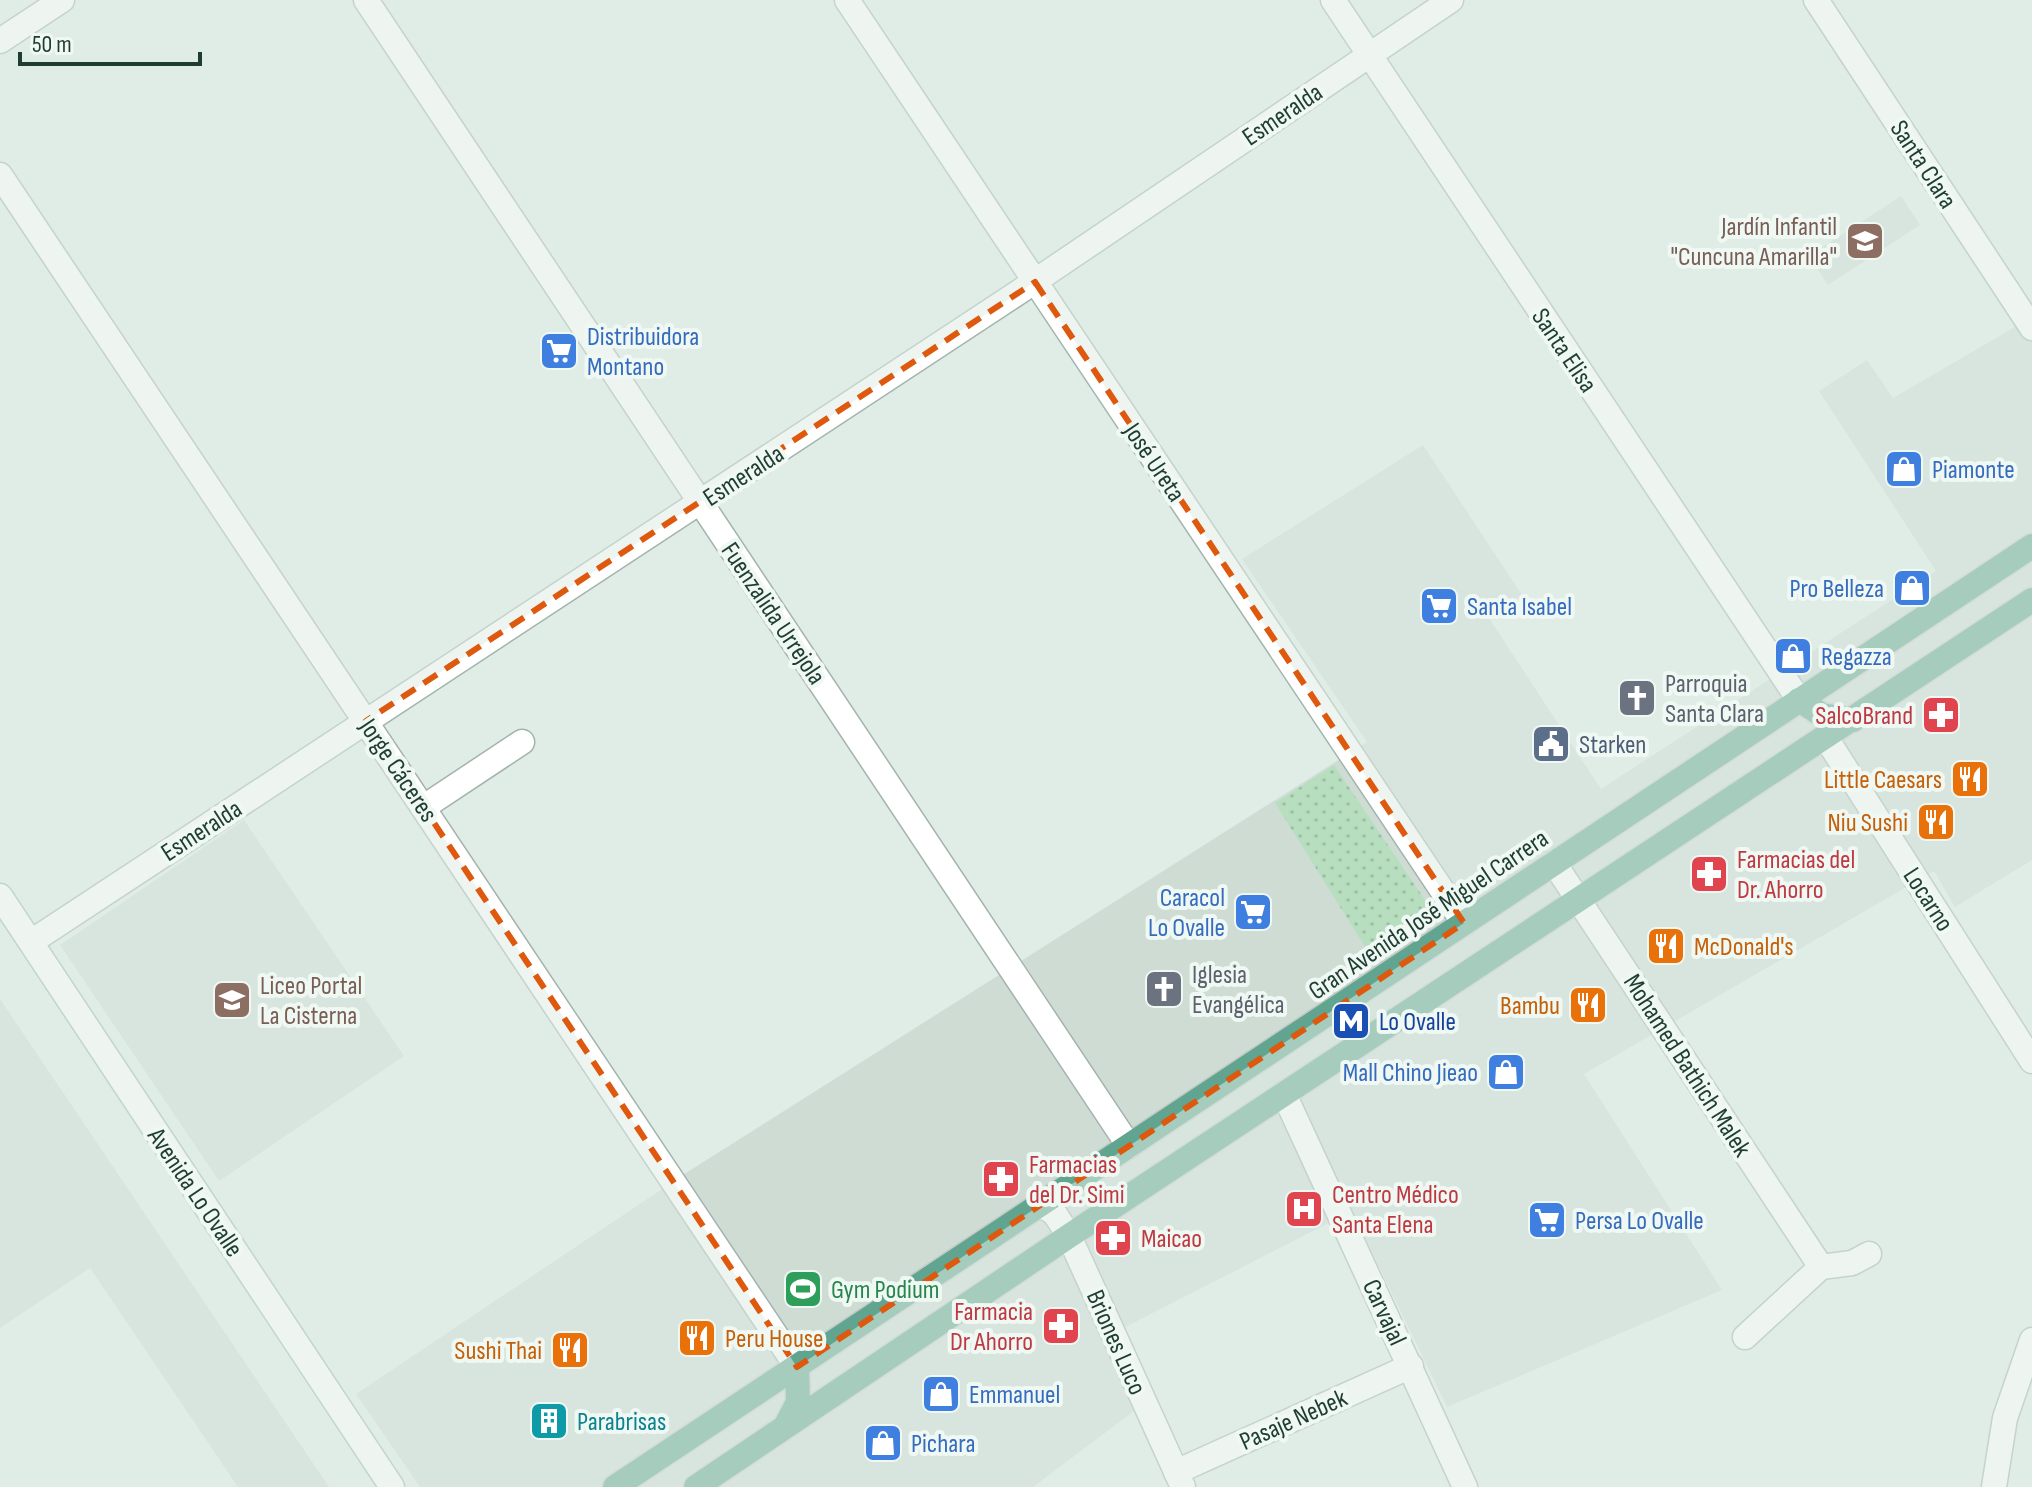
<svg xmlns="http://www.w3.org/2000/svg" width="2032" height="1487" font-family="'Sofia Sans Condensed',sans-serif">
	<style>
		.built { fill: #cedcd4 }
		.grass { fill: url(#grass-dots) }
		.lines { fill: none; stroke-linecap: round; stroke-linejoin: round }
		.street-casing { stroke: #a2b4ad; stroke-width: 27 }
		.secondary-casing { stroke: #9db8ad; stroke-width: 27 }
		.primary-casing { stroke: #c0c9c6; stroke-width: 27 }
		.street { stroke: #fff; stroke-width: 24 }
		.secondary { stroke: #fff; stroke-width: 24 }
		.primary { stroke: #61a48f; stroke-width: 24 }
		.marked { fill: none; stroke: #de580e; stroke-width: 6; stroke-dasharray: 16 10; stroke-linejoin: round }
		.labels { text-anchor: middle; stroke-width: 8; stroke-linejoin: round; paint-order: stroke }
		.street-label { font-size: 26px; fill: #1f3d33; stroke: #f0f8f4 }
		.education-label { font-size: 26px; fill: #785e54; stroke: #f0f8f4; text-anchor: end }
		.shop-label { font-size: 26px; fill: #366cbe; stroke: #f0f8f4; text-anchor: start }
		.worship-label { font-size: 26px; fill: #5b616d; stroke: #f0f8f4; text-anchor: start }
		.health-label { font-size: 26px; fill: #be3a42; stroke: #f0f8f4; text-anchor: start }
		.service-label { font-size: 26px; fill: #4e5e75; stroke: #f0f8f4; text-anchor: start }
		.food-label { font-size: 26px; fill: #c56008; stroke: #f0f8f4; text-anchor: end }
		.transit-label { font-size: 26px; fill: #164399; stroke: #f0f8f4; text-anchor: start }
		.leisure-label { font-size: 26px; fill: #27864d; stroke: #f0f8f4; text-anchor: start }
		.culture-label { font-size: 26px; fill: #0d838f; stroke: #f0f8f4; text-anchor: start }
	</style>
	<defs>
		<pattern id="grass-dots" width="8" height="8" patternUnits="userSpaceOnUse" patternTransform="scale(2)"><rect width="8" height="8" fill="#b7dfbf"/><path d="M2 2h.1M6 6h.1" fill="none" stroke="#9dc0a5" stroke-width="1.8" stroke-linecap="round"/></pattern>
	</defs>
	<rect width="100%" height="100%" fill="#e0ece6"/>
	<g class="built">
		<path d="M1901,196L1920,225L1828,285L1809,256Z"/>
		<path d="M2032,317V860L1955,907L1934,871L1584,1074L1722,1290L1447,1407L1352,1211L1102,1339L1134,1411L1033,1487H420L356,1394L686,1173L1367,742L1242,559L1423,445L1522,595L1489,618L1601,789L1936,571L1819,391L1867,360L1893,398Z"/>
		<path d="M244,820L404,1056L219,1181L60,945Z"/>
		<path d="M0,999L329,1487H238L90,1268L0,1328Z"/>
	</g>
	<path class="grass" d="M1334,765L1429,906L1367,950L1275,803Z"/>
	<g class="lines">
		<defs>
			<g id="street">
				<path d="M366,0L1129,1146"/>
				<path d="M847,0L1464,923"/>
				<path d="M1333,0L1799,700"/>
				<path d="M1816,0L2032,328"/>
				<path d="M0,41L62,0"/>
				<path d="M0,175L797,1367"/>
				<path d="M1826,738L2032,1061"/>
				<path d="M424,807L522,742"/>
				<path d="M1554,863L1821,1267"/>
				<path d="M31,942L1019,292L1451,0"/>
				<path d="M1284,1094L1465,1487"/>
				<path d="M1041,1204L1055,1214L1069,1236L1183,1487"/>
				<path d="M1745,1337L1821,1267L1852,1263L1869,1254"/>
				<path d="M1176,1472L1411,1366"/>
				<path d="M1994,1487L2005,1418L2032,1340"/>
			</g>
			<path id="secondary" d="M0,896L392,1487"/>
			<g id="primary">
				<path d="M1799,700L1822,715L1853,720"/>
				<path d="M786,1425L798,1402L797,1367"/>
				<path d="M615,1487L2032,546"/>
				<path d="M696,1487L1069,1236L2032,600"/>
			</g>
		</defs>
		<use href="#street" class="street-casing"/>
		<use href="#secondary" class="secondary-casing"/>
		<use href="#primary" class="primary-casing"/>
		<use href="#street" class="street"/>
		<use href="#secondary" class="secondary"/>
		<use href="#primary" class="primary"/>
	</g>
	<path d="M0 0H2032V1487H0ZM1035,282L1464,923L797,1367L366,721Z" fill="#e0ece6" fill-opacity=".55" fill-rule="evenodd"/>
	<path class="marked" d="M1035,282L1464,923L797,1367L366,721Z"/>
	<defs>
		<symbol id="school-square" viewBox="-11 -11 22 22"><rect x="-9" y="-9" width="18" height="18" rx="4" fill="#8d6e63" stroke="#f0f8f4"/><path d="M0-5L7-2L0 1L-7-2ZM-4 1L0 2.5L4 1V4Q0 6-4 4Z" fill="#fff"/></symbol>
		<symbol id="supermarket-square" viewBox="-11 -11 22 22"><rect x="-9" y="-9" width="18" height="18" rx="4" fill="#3f7fe0" stroke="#f0f8f4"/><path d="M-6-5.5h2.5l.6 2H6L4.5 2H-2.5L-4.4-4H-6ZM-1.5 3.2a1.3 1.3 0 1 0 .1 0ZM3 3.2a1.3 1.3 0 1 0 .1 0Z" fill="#fff"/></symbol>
		<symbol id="shop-square" viewBox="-11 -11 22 22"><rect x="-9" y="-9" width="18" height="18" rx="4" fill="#3f7fe0" stroke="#f0f8f4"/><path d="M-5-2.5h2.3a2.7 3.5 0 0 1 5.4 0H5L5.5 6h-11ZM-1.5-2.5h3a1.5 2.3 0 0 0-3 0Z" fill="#fff"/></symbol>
		<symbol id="church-square" viewBox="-11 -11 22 22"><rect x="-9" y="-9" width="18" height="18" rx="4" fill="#6b7280" stroke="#f0f8f4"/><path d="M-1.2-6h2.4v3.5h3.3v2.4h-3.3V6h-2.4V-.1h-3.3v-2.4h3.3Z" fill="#fff"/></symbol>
		<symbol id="pharmacy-square" viewBox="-11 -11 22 22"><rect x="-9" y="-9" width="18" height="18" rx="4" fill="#e0444e" stroke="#f0f8f4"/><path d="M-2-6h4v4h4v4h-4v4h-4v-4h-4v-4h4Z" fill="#fff"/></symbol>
		<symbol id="civic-square" viewBox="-11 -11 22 22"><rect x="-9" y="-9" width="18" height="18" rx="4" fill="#5c6f8a" stroke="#f0f8f4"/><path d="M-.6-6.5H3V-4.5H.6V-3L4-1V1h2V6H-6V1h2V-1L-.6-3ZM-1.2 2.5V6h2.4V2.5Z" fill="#fff"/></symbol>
		<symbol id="restaurant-square" viewBox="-11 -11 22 22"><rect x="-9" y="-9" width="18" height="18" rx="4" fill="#e8710a" stroke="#f0f8f4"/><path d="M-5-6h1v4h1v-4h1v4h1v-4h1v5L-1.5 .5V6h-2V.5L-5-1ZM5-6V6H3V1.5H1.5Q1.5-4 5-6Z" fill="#fff"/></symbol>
		<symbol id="metro-square" viewBox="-11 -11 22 22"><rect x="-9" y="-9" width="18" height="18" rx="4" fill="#1a4fb4" stroke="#f0f8f4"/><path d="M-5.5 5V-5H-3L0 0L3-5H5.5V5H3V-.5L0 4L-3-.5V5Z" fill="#fff"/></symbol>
		<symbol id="hospital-square" viewBox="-11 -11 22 22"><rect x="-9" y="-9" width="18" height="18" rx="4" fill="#e0444e" stroke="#f0f8f4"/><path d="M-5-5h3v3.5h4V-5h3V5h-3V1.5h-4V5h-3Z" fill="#fff"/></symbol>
		<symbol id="stadium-square" viewBox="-11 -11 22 22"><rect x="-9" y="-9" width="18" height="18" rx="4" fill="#2e9e5b" stroke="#f0f8f4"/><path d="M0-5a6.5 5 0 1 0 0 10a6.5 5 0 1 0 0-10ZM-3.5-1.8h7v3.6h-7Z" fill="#fff"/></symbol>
		<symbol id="building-square" viewBox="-11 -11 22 22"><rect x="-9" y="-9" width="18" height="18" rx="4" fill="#0f9aa8" stroke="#f0f8f4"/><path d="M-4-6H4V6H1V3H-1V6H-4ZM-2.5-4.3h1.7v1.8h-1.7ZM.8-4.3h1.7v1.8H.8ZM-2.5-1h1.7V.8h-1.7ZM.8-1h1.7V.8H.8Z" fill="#fff"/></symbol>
	</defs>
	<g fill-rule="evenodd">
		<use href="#school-square" x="1843" y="219" width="44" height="44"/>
		<use href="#supermarket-square" x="537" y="329" width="44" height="44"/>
		<use href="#shop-square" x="1882" y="447" width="44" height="44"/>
		<use href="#shop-square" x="1890" y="566" width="44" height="44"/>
		<use href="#supermarket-square" x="1417" y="584" width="44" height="44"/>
		<use href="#shop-square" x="1771" y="634" width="44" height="44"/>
		<use href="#church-square" x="1615" y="676" width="44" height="44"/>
		<use href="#pharmacy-square" x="1919" y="693" width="44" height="44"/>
		<use href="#civic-square" x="1529" y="722" width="44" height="44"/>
		<use href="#restaurant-square" x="1948" y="757" width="44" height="44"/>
		<use href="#restaurant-square" x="1914" y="800" width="44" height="44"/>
		<use href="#pharmacy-square" x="1687" y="852" width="44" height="44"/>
		<use href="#supermarket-square" x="1231" y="890" width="44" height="44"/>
		<use href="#restaurant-square" x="1644" y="924" width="44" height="44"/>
		<use href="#church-square" x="1142" y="967" width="44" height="44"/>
		<use href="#school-square" x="210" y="978" width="44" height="44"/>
		<use href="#restaurant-square" x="1566" y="983" width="44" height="44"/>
		<use href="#metro-square" x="1329" y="999" width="44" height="44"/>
		<use href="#shop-square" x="1484" y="1050" width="44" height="44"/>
		<use href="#pharmacy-square" x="979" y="1157" width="44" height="44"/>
		<use href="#hospital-square" x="1282" y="1187" width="44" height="44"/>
		<use href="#supermarket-square" x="1525" y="1198" width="44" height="44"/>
		<use href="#pharmacy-square" x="1091" y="1216" width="44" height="44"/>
		<use href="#stadium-square" x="781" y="1267" width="44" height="44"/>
		<use href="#pharmacy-square" x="1039" y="1304" width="44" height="44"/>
		<use href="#restaurant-square" x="675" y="1316" width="44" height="44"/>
		<use href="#restaurant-square" x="548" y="1328" width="44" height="44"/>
		<use href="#shop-square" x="919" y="1372" width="44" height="44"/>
		<use href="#building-square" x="527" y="1399" width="44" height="44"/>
		<use href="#shop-square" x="861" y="1421" width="44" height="44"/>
	</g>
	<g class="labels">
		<g class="street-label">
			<text transform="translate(1282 114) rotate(-34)" y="9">Esmeralda</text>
			<text transform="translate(1924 164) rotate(57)" y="9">Santa Clara</text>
			<text transform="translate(1565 350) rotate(56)" y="9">Santa Elisa</text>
			<text transform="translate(1155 462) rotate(56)" y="9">José Ureta</text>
			<text transform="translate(743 475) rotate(-33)" y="9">Esmeralda</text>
			<text transform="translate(774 613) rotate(56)" y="9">Fuenzalida Urrejola</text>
			<text transform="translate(399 770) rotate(56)" y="9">Jorge Cáceres</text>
			<text transform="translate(201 830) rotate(-33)" y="9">Esmeralda</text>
			<text transform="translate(1929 899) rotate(57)" y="9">Locarno</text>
			<text transform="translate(1428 914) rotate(-34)" y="9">Gran Avenida José Miguel Carrera</text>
			<text transform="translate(1688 1065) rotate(57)" y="9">Mohamed Bathich Malek</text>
			<text transform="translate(196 1192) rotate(56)" y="9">Avenida Lo Ovalle</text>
			<text transform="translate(1385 1312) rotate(65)" y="9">Carvajal</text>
			<text transform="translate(1117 1342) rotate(66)" y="9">Briones Luco</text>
			<text transform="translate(1293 1419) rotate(-24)" y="9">Pasaje Nebek</text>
		</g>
		<g class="education-label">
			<text x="1837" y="235">Jardín Infantil<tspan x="1837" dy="30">"Cuncuna Amarilla"</tspan></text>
			<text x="260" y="994" text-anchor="start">Liceo Portal<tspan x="260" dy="30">La Cisterna</tspan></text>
		</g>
		<g class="shop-label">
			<text x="587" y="345">Distribuidora<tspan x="587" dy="30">Montano</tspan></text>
			<text x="1932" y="478">Piamonte</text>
			<text x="1884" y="597" text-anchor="end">Pro Belleza</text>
			<text x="1467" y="615">Santa Isabel</text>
			<text x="1821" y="665">Regazza</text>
			<text x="1225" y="906" text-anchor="end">Caracol<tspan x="1225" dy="30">Lo Ovalle</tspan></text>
			<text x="1478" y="1081" text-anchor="end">Mall Chino Jieao</text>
			<text x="1575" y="1229">Persa Lo Ovalle</text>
			<text x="969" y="1403">Emmanuel</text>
			<text x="911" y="1452">Pichara</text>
		</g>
		<g class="worship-label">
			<text x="1665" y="692">Parroquia<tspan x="1665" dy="30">Santa Clara</tspan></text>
			<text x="1192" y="983">Iglesia<tspan x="1192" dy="30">Evangélica</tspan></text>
		</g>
		<g class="health-label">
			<text x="1913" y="724" text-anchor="end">SalcoBrand</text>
			<text x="1737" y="868">Farmacias del<tspan x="1737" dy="30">Dr. Ahorro</tspan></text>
			<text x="1029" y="1173">Farmacias<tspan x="1029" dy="30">del Dr. Simi</tspan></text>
			<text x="1332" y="1203">Centro Médico<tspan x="1332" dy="30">Santa Elena</tspan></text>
			<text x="1141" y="1247">Maicao</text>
			<text x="1033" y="1320" text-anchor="end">Farmacia<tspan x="1033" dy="30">Dr Ahorro</tspan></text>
		</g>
		<g class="service-label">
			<text x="1579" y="753">Starken</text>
		</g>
		<g class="food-label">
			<text x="1942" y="788">Little Caesars</text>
			<text x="1908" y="831">Niu Sushi</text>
			<text x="1694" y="955" text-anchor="start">McDonald's</text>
			<text x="1560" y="1014">Bambu</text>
			<text x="725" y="1347" text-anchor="start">Peru House</text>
			<text x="542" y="1359">Sushi Thai</text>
		</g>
		<g class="transit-label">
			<text x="1379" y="1030">Lo Ovalle</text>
		</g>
		<g class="leisure-label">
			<text x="831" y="1298">Gym Podium</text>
		</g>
		<g class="culture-label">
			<text x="577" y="1430">Parabrisas</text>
		</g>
	</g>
	<path d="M20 52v12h180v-12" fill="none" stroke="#1f3d33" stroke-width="4"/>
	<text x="32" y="52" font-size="24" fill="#1f3d33" stroke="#f0f8f4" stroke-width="6" paint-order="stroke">50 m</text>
</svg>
